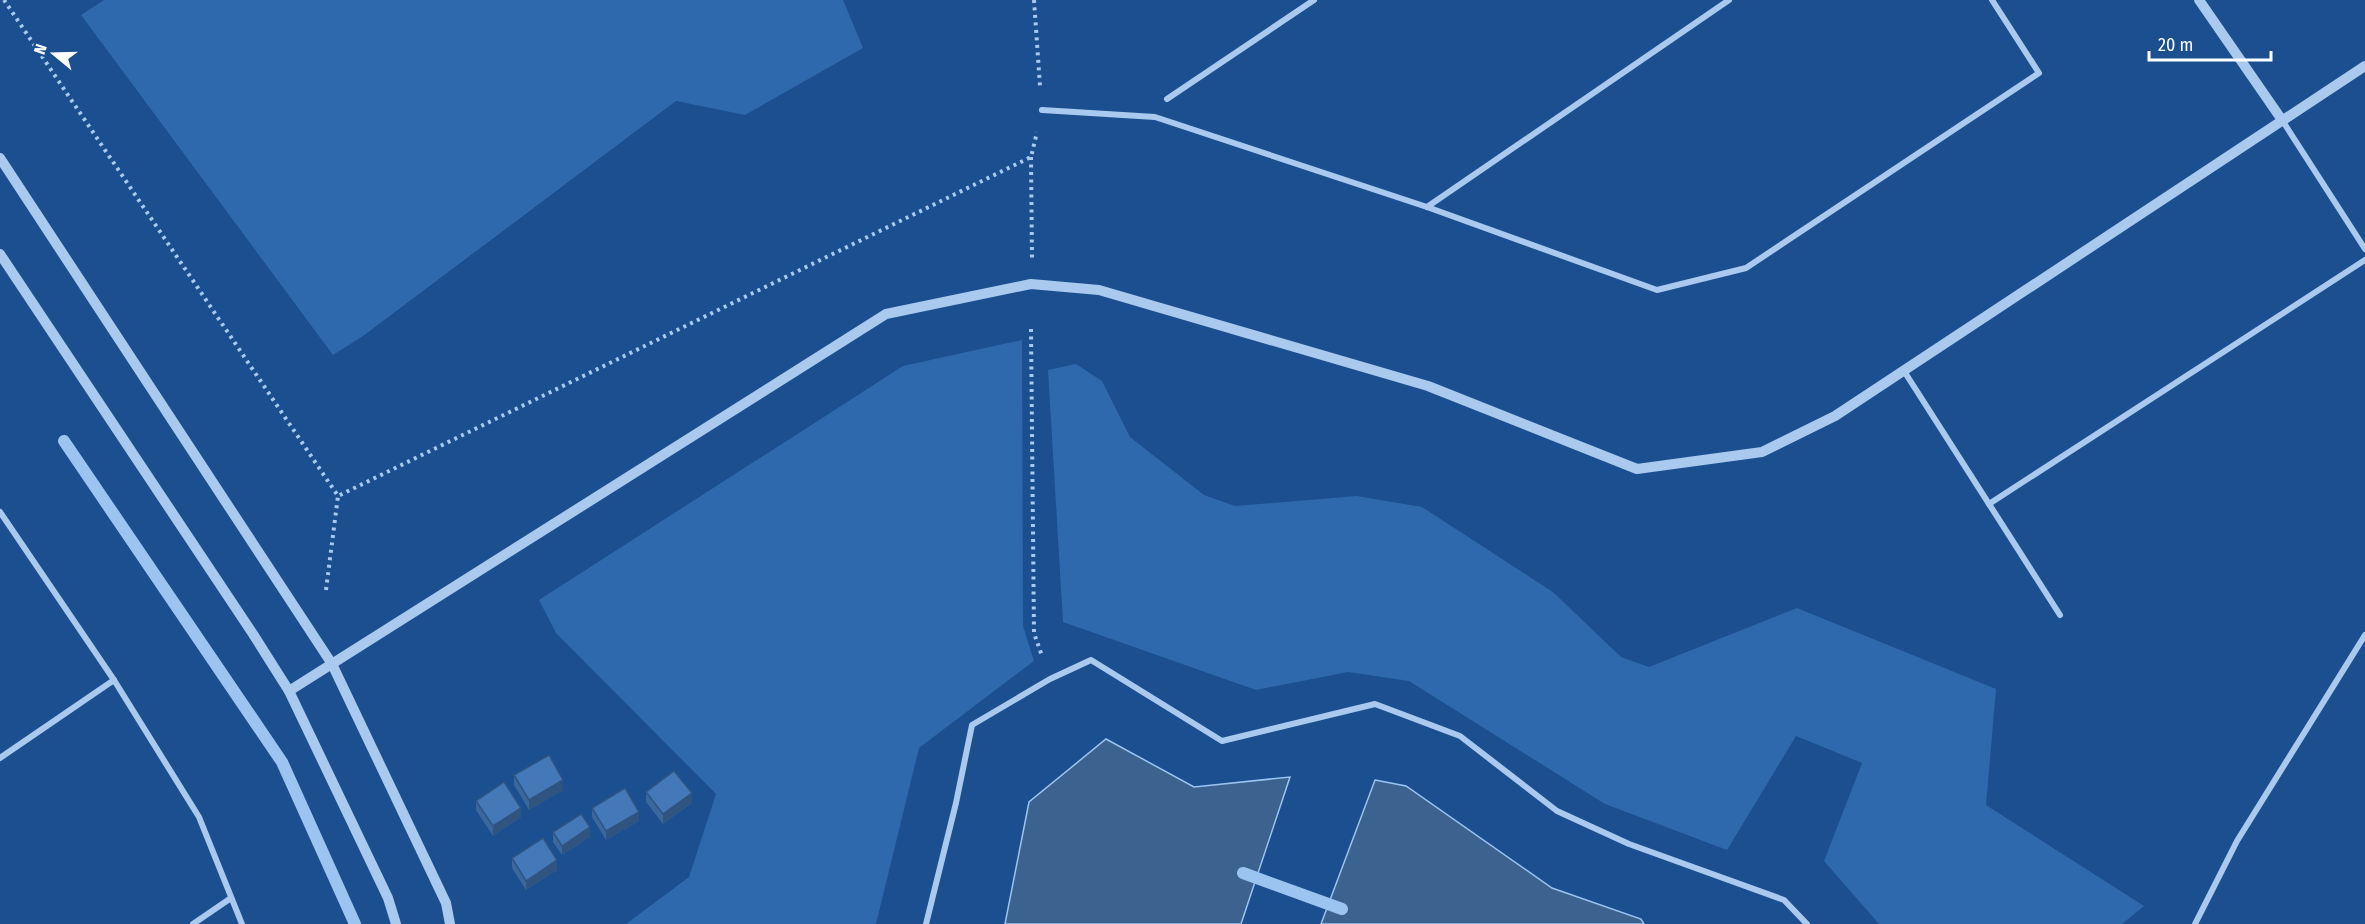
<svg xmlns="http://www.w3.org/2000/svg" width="2365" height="924" font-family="'Fira Sans Condensed',sans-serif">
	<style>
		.green { fill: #2e69ad }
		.water { fill: #3c6290; stroke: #9cc4f0; stroke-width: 1.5 }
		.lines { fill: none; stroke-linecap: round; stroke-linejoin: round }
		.stream { stroke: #9cc4f0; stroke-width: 12 }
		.path { stroke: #a9c9ee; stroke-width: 4; stroke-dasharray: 3 4.5; stroke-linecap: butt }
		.minor { stroke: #a9c9ee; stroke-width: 6 }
		.tertiary { stroke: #a9c9ee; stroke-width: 10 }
		.wall { fill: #3a679d }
		.shaded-wall { fill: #305480 }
		.building { fill: #4478b7; stroke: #305480; stroke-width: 1.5 }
	</style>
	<rect width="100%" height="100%" fill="#1b4f8f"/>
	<g class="green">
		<path d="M104,0H843L863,48L745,115L676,101L363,336L333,355L81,15Z"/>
		<path d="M1022,340L1023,626L1034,661L919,748L876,924H626L689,877L716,794L556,633L539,600L903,366Z"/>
		<path d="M1076,364L1102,381L1130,437L1204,495L1235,506L1357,496L1422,507L1553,592L1621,657L1649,667L1797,608L1996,689L1986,805L2144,906L2122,924H1879L1824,861L1862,763L1796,736L1727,850L1605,804L1409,681L1348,672L1256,690L1063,622L1048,370Z"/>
	</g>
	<g class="water">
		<path d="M1106,739L1194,787L1290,777L1241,924H1005L1029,802Z"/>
		<path d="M1375,780L1406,786L1552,888L1641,919L1644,924H1321Z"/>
	</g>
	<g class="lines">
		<g class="stream">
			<path d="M64,441L282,762L355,924"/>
			<path d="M1243,873L1342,909"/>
		</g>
		<g class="path">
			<path d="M4,0L338,496L1031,157L1037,132"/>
			<path d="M1034,0L1040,86"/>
			<path d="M1031,157L1032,259"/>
			<path d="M1031,329L1034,633L1042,656"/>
			<path d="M326,590L338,496"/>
		</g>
		<g class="minor">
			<path d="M1167,99L1314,0"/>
			<path d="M1042,110L1155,117L1427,207L1657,290L1746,268L2039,73L1992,0"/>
			<path d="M2282,120L2365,249"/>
			<path d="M1427,207L1729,0"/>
			<path d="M1904,371L2060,615"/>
			<path d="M1989,504L2365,260"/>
			<path d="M0,512L114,680L199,817L242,924"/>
			<path d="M0,758L114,680"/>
			<path d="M193,924L231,898"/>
			<path d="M926,924L956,803L972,725L1050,679L1091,660L1222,741L1375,704L1460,736L1557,811L1629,844L1784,900L1807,924"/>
			<path d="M2195,924L2237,841L2365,635"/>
		</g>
		<g class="tertiary">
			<path d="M2199,0L2282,120"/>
			<path d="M0,158L332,664L446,903L450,924"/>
			<path d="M0,254L253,634L289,691L388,898L396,924"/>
			<path d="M289,691L886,314L1031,284L1099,290L1428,386L1637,469L1762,452L1835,416L2365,66"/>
		</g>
	</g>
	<g class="wall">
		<path d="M514,775L563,790L529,810L514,785Z"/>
		<path d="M646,792L692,803L663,824L646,802Z"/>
		<path d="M476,801L521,817L493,836L476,810Z"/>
		<path d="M592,808L639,821L606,840L592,817Z"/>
		<path d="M553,832L590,837L562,855L553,842Z"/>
		<path d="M512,858L557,870L526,890L512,868Z"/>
	</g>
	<g class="shaded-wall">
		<path d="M563,780V790L529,810V800Z"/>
		<path d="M692,793V803L663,824V814Z"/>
		<path d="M521,808V817L493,836V826Z"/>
		<path d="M639,812V821L606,840V831Z"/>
		<path d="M590,827V837L562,855V846Z"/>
		<path d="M557,860V870L526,890V881Z"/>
	</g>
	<g class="building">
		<path d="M549,755L563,780L529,800L514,775Z"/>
		<path d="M674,771L692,793L663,814L646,792Z"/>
		<path d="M504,782L521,808L493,826L476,801Z"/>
		<path d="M625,788L639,812L606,831L592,808Z"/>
		<path d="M581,814L590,827L562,846L553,832Z"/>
		<path d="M543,838L557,860L526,881L512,858Z"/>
	</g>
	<g transform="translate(54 54) rotate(289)" stroke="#1b4f8f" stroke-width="4.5" paint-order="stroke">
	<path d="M0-4.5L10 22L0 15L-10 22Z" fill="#ffffff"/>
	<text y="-9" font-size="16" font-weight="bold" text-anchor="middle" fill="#ffffff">N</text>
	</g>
	<path d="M2149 51v9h122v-9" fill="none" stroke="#ffffff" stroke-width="3"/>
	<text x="2158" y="51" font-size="18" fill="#ffffff" stroke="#1b4f8f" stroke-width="4.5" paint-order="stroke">20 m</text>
</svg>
